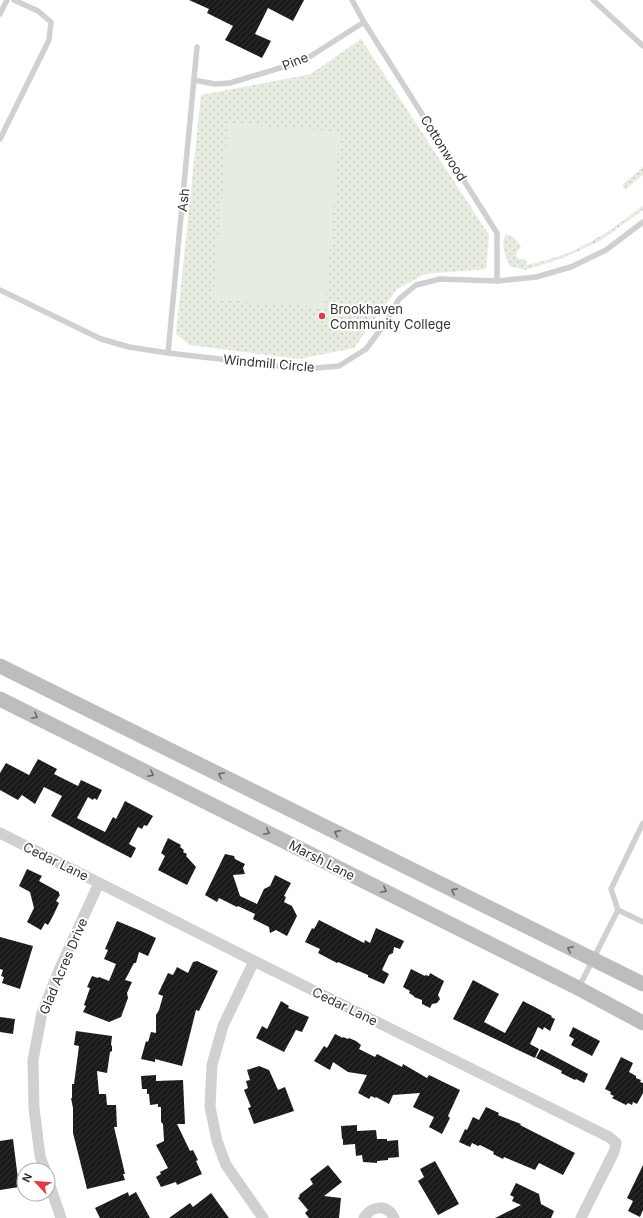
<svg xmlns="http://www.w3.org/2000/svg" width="643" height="1218" font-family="Inter,sans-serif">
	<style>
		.grass { fill: url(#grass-dots) }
		.park { fill: #e6ecdf }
		.building { fill: url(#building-hatch) }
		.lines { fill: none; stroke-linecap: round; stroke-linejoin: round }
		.service { stroke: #d0d0d0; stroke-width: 5.5 }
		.minor { stroke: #d0d0d0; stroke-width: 11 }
		.secondary { stroke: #bdbdbd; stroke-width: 15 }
		.oneway { stroke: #6a6a6a }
		.poi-dot { fill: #e63946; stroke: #fff; stroke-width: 1.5 }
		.labels { text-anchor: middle; stroke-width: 4; stroke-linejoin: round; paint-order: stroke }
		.street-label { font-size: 13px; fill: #333; stroke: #fff }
		.poi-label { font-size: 13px; fill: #333; stroke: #fff; text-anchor: start }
	</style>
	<defs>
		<pattern id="grass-dots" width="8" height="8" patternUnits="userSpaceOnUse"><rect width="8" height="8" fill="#e6ecdf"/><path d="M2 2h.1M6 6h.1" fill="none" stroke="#c6cbc0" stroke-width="1.8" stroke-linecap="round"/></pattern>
		<pattern id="building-hatch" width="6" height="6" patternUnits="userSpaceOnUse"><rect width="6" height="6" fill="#1a1a1a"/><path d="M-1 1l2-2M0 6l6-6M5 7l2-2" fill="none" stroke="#333"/></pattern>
	</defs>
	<rect width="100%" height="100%" fill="#fff"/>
	<g class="grass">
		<path d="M361,39L489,235L486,269L425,274L397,289L354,348L299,359L190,345L176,334L201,95L311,74Z"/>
		<path d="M643,167V175L625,190L622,185Z"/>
		<path d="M643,205V210L600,241L563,258L525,270L510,266C505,256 501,246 505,235C513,233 517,241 521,247L518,250L516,255L518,259H525L527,265C540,262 555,258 568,253C595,241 621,224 643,205Z"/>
	</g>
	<path class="park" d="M228,123L340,132L325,308L213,299Z"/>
	<g class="building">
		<path d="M189,0H304L293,21L268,8L255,34L271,41L262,58L225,40L233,26L207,13L209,9Z"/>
		<path d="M38,759L57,769L54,774L78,786L81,780L102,790L97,800L94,798L93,800L88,797L77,818L105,832L113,817L116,819L125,801L153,816L147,826L144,825L142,829L138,827L129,844L136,848L131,858L100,842L51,816L62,796L44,787L35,804L22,795L18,800L0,790V773L6,763L29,775Z"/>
		<path d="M168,838L181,845L180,847L184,850L183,852L187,854L186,856L196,867L187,885L158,870L165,856L161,853Z"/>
		<path d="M225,854L234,856L235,859L245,864L243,868L245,874L233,875L240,896L257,904L264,889L270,886L275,875L291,883L284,896L286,897L284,902L292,906L297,916L287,936L276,930L270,933L269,927L253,919L255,914L238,906L237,907L219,898L217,902L205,895Z"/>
		<path d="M27,869L42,876L39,881L59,892V894L60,895L56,901L59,903L54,914L48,925L45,923L41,930L27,922L34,908L30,892L19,886Z"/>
		<path d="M319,920L364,943L365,940L370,943L376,928L404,941L400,949L394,947L393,953L389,955L382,970L389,974L384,984L368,977V975L338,962L337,963L318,953L320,949L305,942L312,928L314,929Z"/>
		<path d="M117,921L141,931L156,938L148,956L139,952L136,963H134L125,980L132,982L127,993L128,998L121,1017L109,1022L83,1012L86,1006L84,1005L90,988L87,987L92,976L98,978L99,977L109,981L116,964L104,959L108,950L105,949Z"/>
		<path d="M0,937L33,946L20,989L2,983L4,977L1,976L3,970L0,969Z"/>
		<path d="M197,961L218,971L199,1011L196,1010L182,1066L155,1059V1062L141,1059L146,1041L148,1042L151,1032L156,1033V1015L159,1010L163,996L158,994L168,973L173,975L177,967L188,973L193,962Z"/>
		<path d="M411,969L425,976V975L429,976L430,973L444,981L438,995L440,999L437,1003L432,1004L430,1008L422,1004V1000L414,997V996L409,993L410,991L403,987Z"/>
		<path d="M473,980L499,994L484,1022L505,1033L523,1001L552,1016L551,1017L555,1019L550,1031L544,1027L543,1030L538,1027L530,1044L539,1049L535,1058L453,1019Z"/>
		<path d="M281,1001L289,1006L288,1008L309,1017L302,1032L296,1030L284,1052L256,1038L262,1026L267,1029Z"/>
		<path d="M0,1017L15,1019L13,1034L0,1032Z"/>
		<path d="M573,1027L600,1041L592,1056L571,1045L574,1039L569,1036Z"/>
		<path d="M76,1031L112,1036L111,1045L112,1046V1051L110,1052L107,1073L97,1071L99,1094H106L107,1105H116L117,1127H114L125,1174H123L125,1180L87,1189L73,1133V1108L71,1098H72V1084H74L79,1046L74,1045Z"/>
		<path d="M335,1034L343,1038V1037L348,1039L349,1038L356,1041L361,1045L359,1049L375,1057L377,1054L402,1067L403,1064L427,1078L429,1075L460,1090L448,1116L450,1118L442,1134L429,1127L434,1117L413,1107L420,1093L393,1095L389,1104L376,1097L375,1098L371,1096L369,1099L358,1093L367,1075L348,1072L333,1062L330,1070L314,1061L324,1046L327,1048Z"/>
		<path d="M541,1049L588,1074L584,1083L576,1079L575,1080L561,1073L562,1071L536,1058Z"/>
		<path d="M621,1057L633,1063L629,1072L636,1076V1078L641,1080L640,1082L643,1083V1093L637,1104L633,1102L632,1105L628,1103L626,1105L612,1098L614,1096L610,1094L611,1092L605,1089Z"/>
		<path d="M259,1066L269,1070L278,1090L285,1087L294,1111L254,1124L248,1108L251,1107L244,1090L248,1088L246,1081L250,1080L247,1070Z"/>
		<path d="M156,1075V1081L183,1080L185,1124H177L190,1151L193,1150L198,1160L196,1161L202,1174L177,1185L176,1182L161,1187L156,1177L161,1174L160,1172L168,1168L156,1145L164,1141L163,1124L161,1122V1107H158V1104L150,1105L149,1094H147V1089H142L141,1076Z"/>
		<path d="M486,1107L499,1113L498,1115L521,1124L520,1125L575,1153L563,1175L539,1163L535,1170L504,1157L503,1159L493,1154L494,1152L480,1145L478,1146L472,1143L470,1147L459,1142L465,1129L467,1130L473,1117L479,1120Z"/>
		<path d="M357,1125V1131L376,1130L377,1139H387V1141L398,1140L399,1157L388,1158V1160L377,1161V1163L363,1162L362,1155L356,1156L355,1144L343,1145V1139H342L341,1126Z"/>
		<path d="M13,1139L19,1187L0,1190V1141Z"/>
		<path d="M435,1161L459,1204L438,1215L418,1181L424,1177L420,1169Z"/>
		<path d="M328,1165L342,1182L324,1196L341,1198L339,1218H309L305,1213L308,1210L298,1198L300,1196L299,1195L313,1184L310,1179Z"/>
		<path d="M643,1165V1210L640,1217L628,1211L633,1201L627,1198Z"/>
		<path d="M516,1183L539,1194L541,1204L554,1211L551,1218H495L521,1205L512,1201L514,1197L510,1195Z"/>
		<path d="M128,1192L129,1196L136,1192L150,1218H100L95,1208Z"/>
		<path d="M211,1193L229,1218H169L190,1203L193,1207Z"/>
	</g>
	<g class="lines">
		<g class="service">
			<path d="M593,0L643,46"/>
			<path d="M0,14L7,0"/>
			<path d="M364,22L497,233V281"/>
			<path d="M194,80L215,84L230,83L303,61L364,22L352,0"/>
			<path d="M0,139L49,40L51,22L38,11L14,0"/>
			<path d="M0,290L101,339L129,347L168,353L306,369L339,366L366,349L384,325L399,299L416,285L440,279L497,281L536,277L571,267L606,250L643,222"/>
			<path d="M168,353L197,47"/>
			<path d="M618,910L611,889L643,823"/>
			<path d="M579,987L618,910L643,922"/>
		</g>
		<g class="minor">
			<path d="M0,833L254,961L609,1137L616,1143L614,1152L581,1218"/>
			<path d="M254,961L223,1026L212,1065L210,1107L217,1141L226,1165L263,1218"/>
			<path d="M45,1170L40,1156L34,1108L33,1060L42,1013L60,968L99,883"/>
			<path d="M48,1180L61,1218"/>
			<path d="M364,1218C372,1205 387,1204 394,1218"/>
		</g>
		<g class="secondary">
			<path d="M0,666L643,984"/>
			<path d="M0,699L578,988L643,1023"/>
		</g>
	</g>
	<defs><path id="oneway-chevron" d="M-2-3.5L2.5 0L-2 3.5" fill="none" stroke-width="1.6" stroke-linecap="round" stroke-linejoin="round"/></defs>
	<g class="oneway">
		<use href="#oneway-chevron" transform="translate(35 716) rotate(27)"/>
		<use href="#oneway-chevron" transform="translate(151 774) rotate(27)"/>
		<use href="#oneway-chevron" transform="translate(221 775) rotate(-154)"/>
		<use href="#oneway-chevron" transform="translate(267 832) rotate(27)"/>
		<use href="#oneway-chevron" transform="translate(337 833) rotate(-154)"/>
		<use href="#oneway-chevron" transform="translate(384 890) rotate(27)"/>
		<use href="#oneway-chevron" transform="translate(454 891) rotate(-154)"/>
		<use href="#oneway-chevron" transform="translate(570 949) rotate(-154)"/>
	</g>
	<circle class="poi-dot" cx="322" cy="316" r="4"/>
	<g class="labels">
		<g class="street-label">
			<text transform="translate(295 61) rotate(-22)" y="5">Pine</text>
			<text transform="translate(444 148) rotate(58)" y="5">Cottonwood</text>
			<text transform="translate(183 200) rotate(-84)" y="5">Ash</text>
			<text transform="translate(269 363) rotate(5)" y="5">Windmill Circle</text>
			<text transform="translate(322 860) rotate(27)" y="5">Marsh Lane</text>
			<text transform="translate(56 861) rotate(26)" y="5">Cedar Lane</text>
			<text transform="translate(63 966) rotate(-67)" y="5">Glad Acres Drive</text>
			<text transform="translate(345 1006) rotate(26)" y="5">Cedar Lane</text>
		</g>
		<g class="poi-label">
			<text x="330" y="314">Brookhaven<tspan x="330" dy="15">Community College</tspan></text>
		</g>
	</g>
	<g transform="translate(36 1182) rotate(296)"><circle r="19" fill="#ffffff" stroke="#adadad"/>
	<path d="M0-3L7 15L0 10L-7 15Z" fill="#e63946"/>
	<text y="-6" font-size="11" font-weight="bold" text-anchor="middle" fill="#333333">N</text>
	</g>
</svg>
